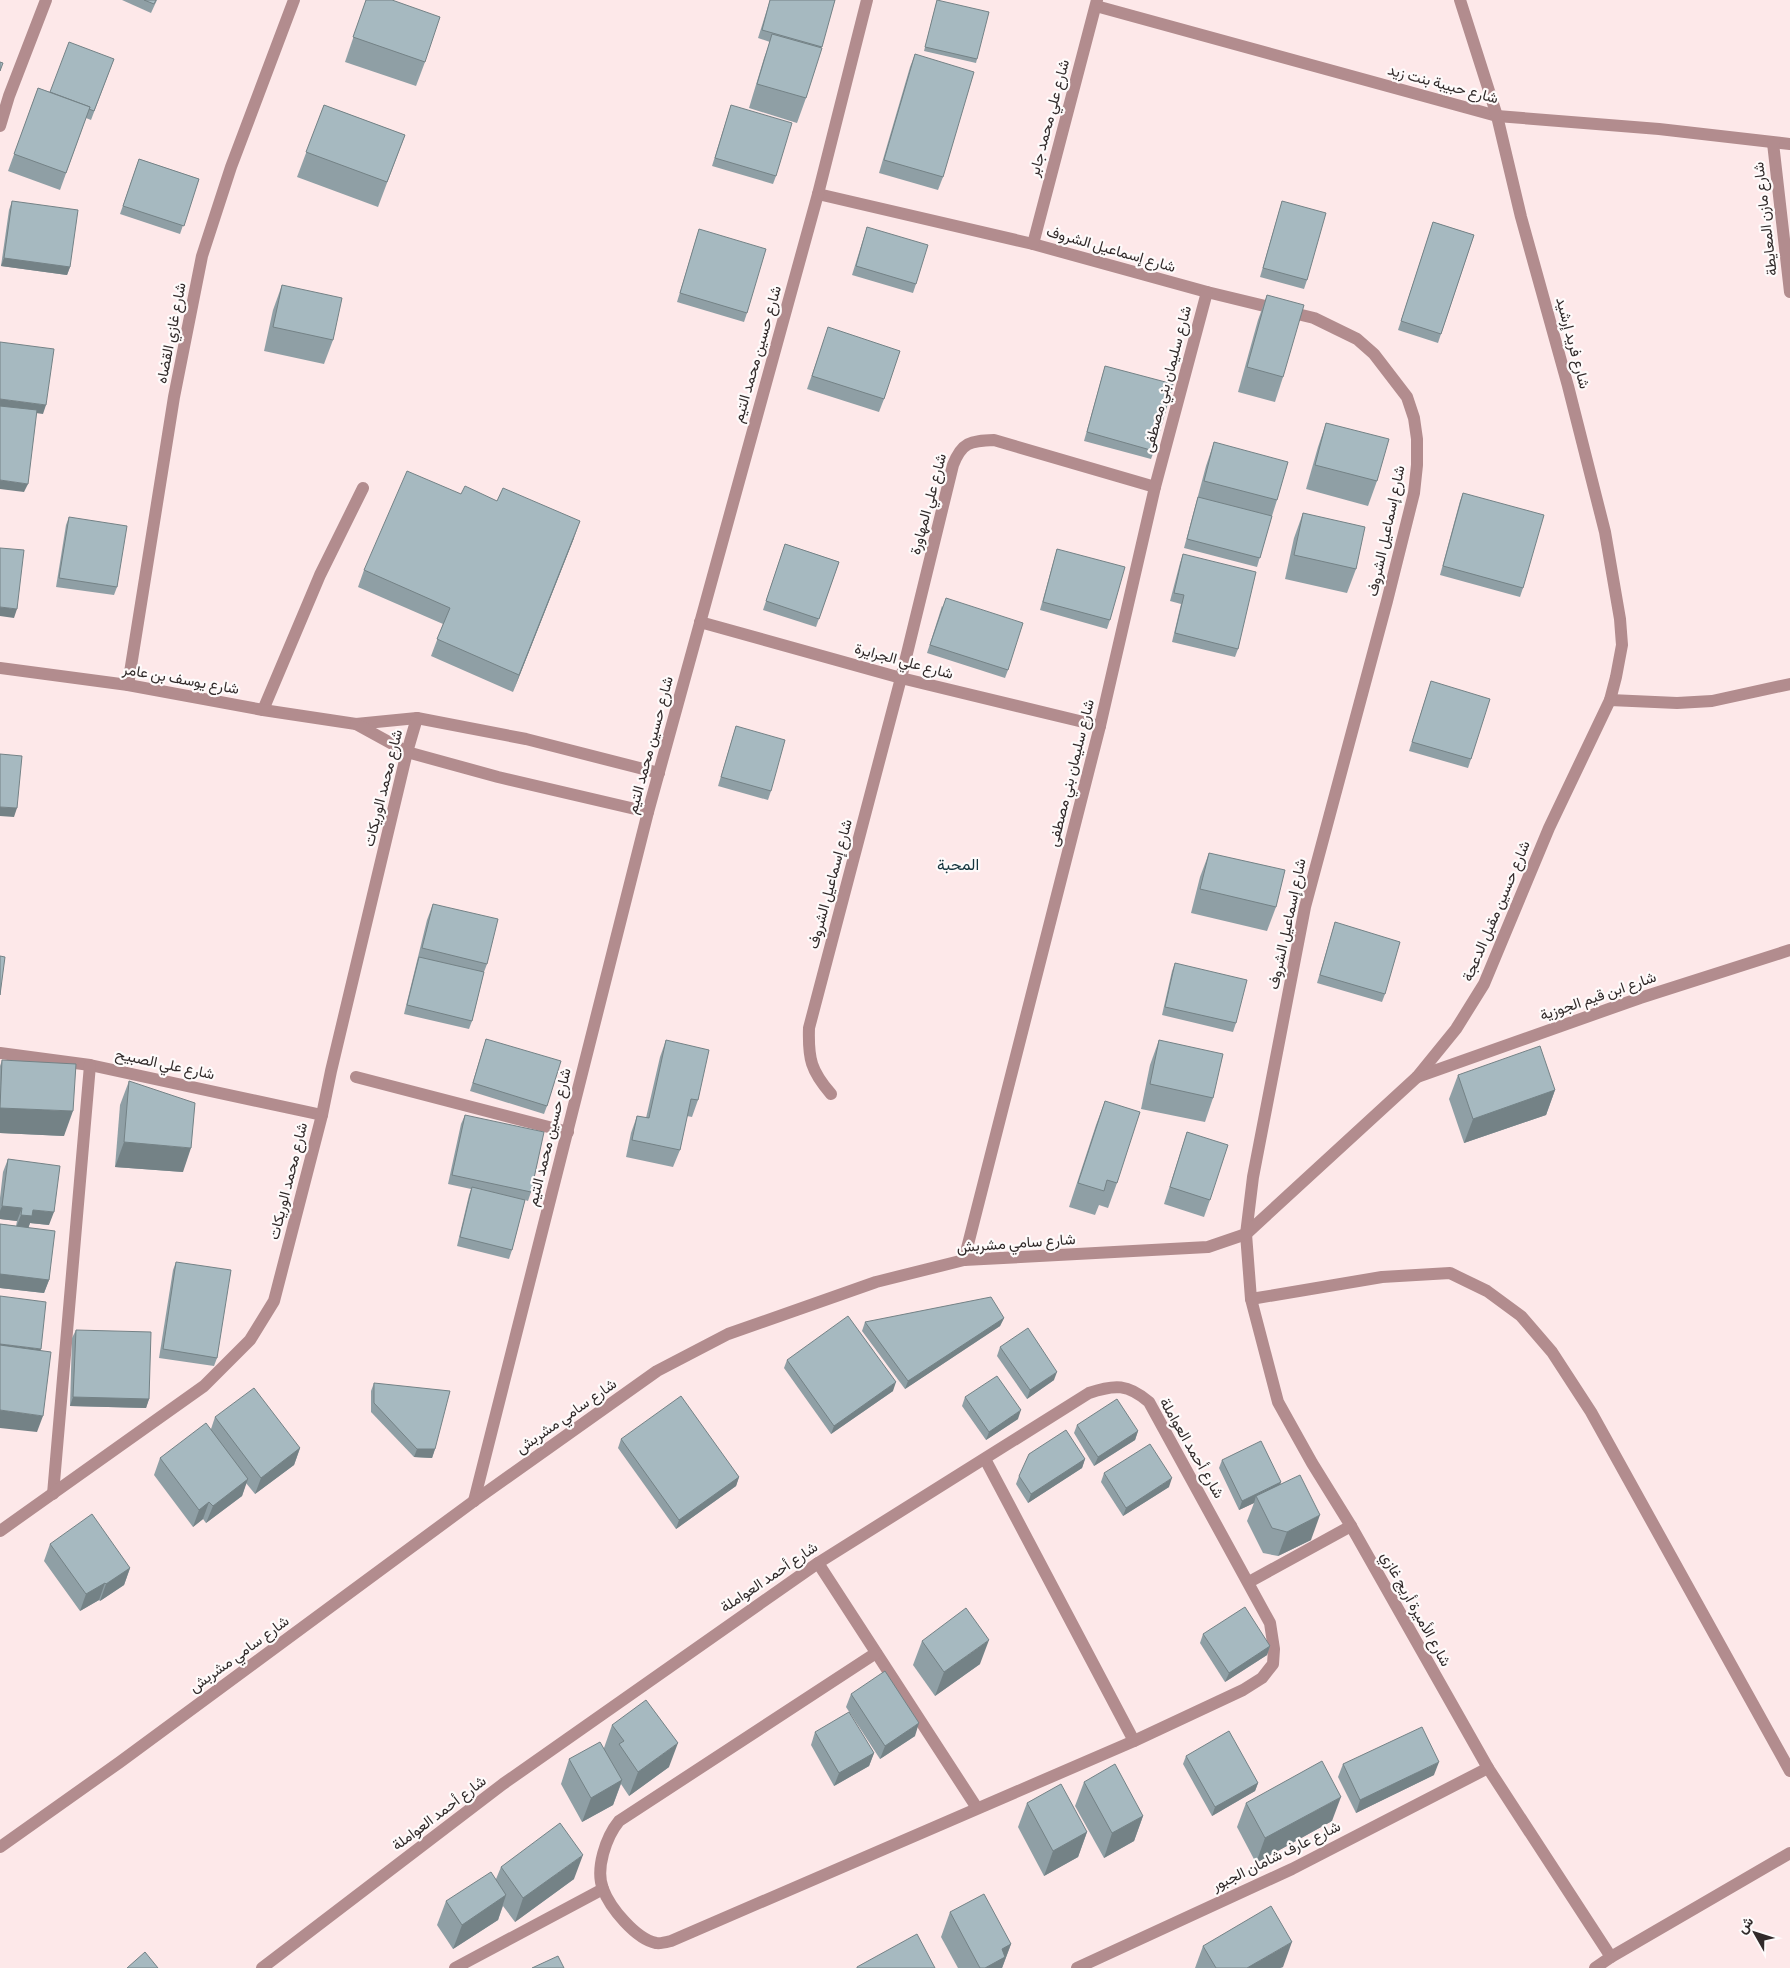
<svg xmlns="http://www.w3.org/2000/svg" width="1790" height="1968" font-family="'Source Sans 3',Vazirmatn,sans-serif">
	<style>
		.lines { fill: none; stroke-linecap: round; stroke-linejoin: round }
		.lane { stroke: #b28c8e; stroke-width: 12 }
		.street { stroke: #b28c8e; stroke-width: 12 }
		.wall { fill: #8f9fa5 }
		.shaded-wall { fill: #748286 }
		.building { fill: #a6b9c0; stroke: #748286 }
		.labels { text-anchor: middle; stroke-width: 4.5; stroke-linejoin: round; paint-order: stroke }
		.street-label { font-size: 15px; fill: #312a2a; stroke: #fefafa }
		.neighbourhood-label { font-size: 16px; fill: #16343e; stroke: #fefafa }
	</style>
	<rect width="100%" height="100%" fill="#fde8e9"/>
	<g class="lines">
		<path class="lane" d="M263,710L320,575L363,488"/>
		<g class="street">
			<path d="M1096,6L1497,116L1659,129L1790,144"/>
			<path d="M0,126L9,96L46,0"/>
			<path d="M1773,143L1790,292"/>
			<path d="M818,194L1033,244L1207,292L1314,318L1357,339L1374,354L1407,397L1414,418L1417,439V465L1414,493L1387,601L1305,907L1253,1177L1246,1234L1251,1299L1278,1402L1312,1463L1351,1526L1488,1768L1611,1957L1595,1968"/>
			<path d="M1033,244L1097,0"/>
			<path d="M700,622L901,678L1100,726"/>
			<path d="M0,668L128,685L263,710L356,724L417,718L526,739L659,773"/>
			<path d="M128,685L174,397L202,256L231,167L294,0"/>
			<path d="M1610,700L1677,703L1712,701L1790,684"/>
			<path d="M356,724L407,752L498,777L648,812"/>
			<path d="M0,1053L90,1065L322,1115"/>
			<path d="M356,1077L568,1132"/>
			<path d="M1417,1077L1640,998L1790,950"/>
			<path d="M831,1094C811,1071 808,1059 809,1028L901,678L953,465C962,442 970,441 994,440L1155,487"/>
			<path d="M964,1260L1100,726L1155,487L1207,292"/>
			<path d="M1251,1299L1382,1277L1450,1273L1487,1291L1521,1316L1552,1352L1591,1412L1790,1771"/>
			<path d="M985,1459L1134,1741"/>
			<path d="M53,1494L90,1065"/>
			<path d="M474,1501L648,812L818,194L867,0"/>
			<path d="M0,1531L204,1386L250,1340L274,1301L322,1115L331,1071L407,752L417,718"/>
			<path d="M818,1563L977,1808"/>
			<path d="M1249,1582L1351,1526"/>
			<path d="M0,1847L120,1762L474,1501L657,1371L728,1334L876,1282L964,1260L1208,1247L1246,1234L1417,1077L1456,1029L1484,984L1549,828L1610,700L1616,677L1622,645L1620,619L1605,532L1568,386L1521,217L1497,116L1460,0"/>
			<path d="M1611,1957L1790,1853"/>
			<path d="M262,1968L503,1784L818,1563L1089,1393C1115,1384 1128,1384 1149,1402L1270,1623L1274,1649L1273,1664L1262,1678L1243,1690L1134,1741L671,1941C667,1942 660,1944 656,1943C636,1939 610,1908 603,1889C595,1869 606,1837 619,1821L876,1653"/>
			<path d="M455,1968L603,1889"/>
			<path d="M1077,1968L1292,1869L1488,1768"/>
		</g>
	</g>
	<g class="wall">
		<path d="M122,0H157L151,13Z"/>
		<path d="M366,0L425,62L416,86L345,62Z"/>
		<path d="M770,0H835L806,98L797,123L749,108L764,58L770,42L758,38Z"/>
		<path d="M937,0L977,59L976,63L924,51Z"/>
		<path d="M915,54L943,177L938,190L879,173L910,67Z"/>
		<path d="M114,59L91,120L86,118L60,190L8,171L38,88L50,92Z"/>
		<path d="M324,105L405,135L378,207L297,177Z"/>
		<path d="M731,105L776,176L773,184L712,166Z"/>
		<path d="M139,159L199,179L180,234L120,214Z"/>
		<path d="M12,201L70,267L67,275L1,266L9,210Z"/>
		<path d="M1282,201L1307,280L1304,289L1260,277Z"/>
		<path d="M1433,222L1474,235L1438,343L1398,330Z"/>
		<path d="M867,227L916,284L913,293L852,275Z"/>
		<path d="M699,229L747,313L744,322L677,302Z"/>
		<path d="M282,285L333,340L324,364L264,351L273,310Z"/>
		<path d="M1267,295L1283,377L1275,402L1238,392L1258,320Z"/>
		<path d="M824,340L884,399L879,412L807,389Z"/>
		<path d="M1105,366L1154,451L1151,459L1084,441Z"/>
		<path d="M1326,423L1377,481L1368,506L1306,489L1318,447Z"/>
		<path d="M1214,442L1277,500L1272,516L1257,567L1184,548L1206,466Z"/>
		<path d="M1463,493L1523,588L1520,597L1440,575L1460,501Z"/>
		<path d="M461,494L497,501L574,538L513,692L431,656L443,624L358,587L364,570Z"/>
		<path d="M1303,513L1356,569L1347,593L1285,579L1294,538Z"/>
		<path d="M69,517L117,587L114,595L56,587L66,525Z"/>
		<path d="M785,544L839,562L816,627L763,610Z"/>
		<path d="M1057,549L1110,620L1107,629L1040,610Z"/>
		<path d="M1183,554L1238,649L1235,657L1172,642L1181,604L1170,601L1180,563Z"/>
		<path d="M942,606L1008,670L1005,678L927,653Z"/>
		<path d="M1431,681L1471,759L1468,768L1409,751Z"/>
		<path d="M736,726L771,791L768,800L718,786Z"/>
		<path d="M1209,853L1276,907L1267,931L1191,913L1200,877Z"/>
		<path d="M433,904L487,964L484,972L472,1021L469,1029L404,1014L427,920Z"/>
		<path d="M1335,922L1385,994L1382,1002L1317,983Z"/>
		<path d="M1175,963L1236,1023L1233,1032L1162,1015L1172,971Z"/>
		<path d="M486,1039L547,1106L544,1114L470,1091Z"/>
		<path d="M666,1040L698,1100L692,1117L687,1116L680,1150L673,1167L626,1157L631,1133L637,1116L646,1118L660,1057Z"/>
		<path d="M1159,1040L1213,1098L1205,1122L1141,1109L1150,1065Z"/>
		<path d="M2,1060L64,1136L0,1133V1066Z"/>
		<path d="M1458,1075L1555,1090L1546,1115L1464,1143L1449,1099Z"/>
		<path d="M129,1081L183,1172L115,1167L120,1105Z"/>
		<path d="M1105,1101L1117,1183L1108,1208L1099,1205L1095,1215L1069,1207L1096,1125Z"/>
		<path d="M465,1115L531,1192L528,1201L525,1200L512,1250L509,1259L457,1246L469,1195L471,1189L448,1184L461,1124Z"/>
		<path d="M1187,1132L1210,1200L1204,1217L1164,1204Z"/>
		<path d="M8,1159L49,1225L30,1223L28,1228L49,1280L44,1293L0,1288V1224L16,1226L17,1221L0,1219V1198L3,1172Z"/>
		<path d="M176,1262L217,1358L214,1366L159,1358L173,1270Z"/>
		<path d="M1004,1318L1000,1326L905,1389L862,1331L865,1322Z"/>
		<path d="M76,1330L149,1399L146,1408L70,1406L72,1338Z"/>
		<path d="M1000,1347L1054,1380L1027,1399L997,1356Z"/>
		<path d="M787,1360L893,1391L831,1434L784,1368Z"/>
		<path d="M374,1383L435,1449L432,1458L414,1457L371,1412V1391Z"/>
		<path d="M965,1397L1018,1419L986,1440L962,1406Z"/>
		<path d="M215,1417L300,1448L294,1465L255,1494L246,1483L242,1496L206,1523L203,1519L193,1527L154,1475L160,1458L211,1429Z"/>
		<path d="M1077,1425L1138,1431L1135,1440L1094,1466L1074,1433Z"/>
		<path d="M621,1439L739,1477L736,1486L676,1529L618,1448Z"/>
		<path d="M1085,1459L1082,1468L1028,1503L1016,1484L1019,1476Z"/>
		<path d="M1222,1460L1281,1482L1280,1484L1311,1540L1278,1556L1263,1553L1247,1521L1254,1503L1239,1510L1219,1468Z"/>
		<path d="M1104,1473L1169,1487L1123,1516L1101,1482Z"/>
		<path d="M50,1544L130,1568L124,1585L100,1601L99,1600L80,1611L44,1561Z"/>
		<path d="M1203,1634L1270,1646L1267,1655L1225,1682L1200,1643Z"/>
		<path d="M922,1641L980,1664L935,1696L913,1665Z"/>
		<path d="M851,1694L915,1736L880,1759L846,1707Z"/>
		<path d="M612,1725L669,1767L629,1796L621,1784L613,1805L582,1822L561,1784L569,1759L604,1748Z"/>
		<path d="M815,1732L874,1753L869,1766L834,1786L811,1745Z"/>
		<path d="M1186,1756L1258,1783L1255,1791L1212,1816L1183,1764Z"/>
		<path d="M1343,1764L1434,1775L1356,1813L1338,1777Z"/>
		<path d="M1084,1782L1143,1816L1134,1841L1104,1858L1075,1806Z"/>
		<path d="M1027,1803L1087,1832L1078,1857L1044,1876L1018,1827Z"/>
		<path d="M1246,1803L1332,1821L1256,1863L1237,1827Z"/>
		<path d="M501,1867L574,1879L515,1922L503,1906L498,1920L453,1949L437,1925L446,1901L496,1879Z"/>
		<path d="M950,1912L1011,1944L1002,1968H958L941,1937Z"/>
		<path d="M1203,1946L1283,1967L1280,1968H1195Z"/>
	</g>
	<g class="shaded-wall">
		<path d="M4,258L70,267L67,275L1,266Z"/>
		<path d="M0,399L46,405L43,414L0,408Z"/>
		<path d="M0,480L28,484L24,492L0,489Z"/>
		<path d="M580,521L574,538L513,692L519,675Z"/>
		<path d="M0,607L17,609L14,618L0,616Z"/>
		<path d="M0,807L17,808L14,817L0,816Z"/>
		<path d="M1555,1090L1546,1115L1464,1143L1473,1119Z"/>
		<path d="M0,1108L73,1111L64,1136L0,1133Z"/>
		<path d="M124,1142L191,1148L183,1172L115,1167Z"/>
		<path d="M2,1206L22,1208L17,1221L0,1219V1211Z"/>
		<path d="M33,1210L54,1212L49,1225L30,1223L28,1229L16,1228L21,1215Z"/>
		<path d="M0,1274L49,1280L44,1293L0,1288Z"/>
		<path d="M1004,1318L1000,1326L905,1389L908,1381Z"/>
		<path d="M0,1344L41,1349L38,1357L0,1352Z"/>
		<path d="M1057,1372L1054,1380L1027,1399L1030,1390Z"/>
		<path d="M896,1382L893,1391L831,1434L834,1426Z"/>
		<path d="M73,1397L149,1399L146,1408L70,1406Z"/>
		<path d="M0,1410L43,1416L37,1432L0,1428Z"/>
		<path d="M1021,1410L1018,1419L986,1440L989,1432Z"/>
		<path d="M1138,1431L1135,1440L1094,1466L1098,1457Z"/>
		<path d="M300,1448L294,1465L255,1494L261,1478Z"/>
		<path d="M417,1449H435L432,1458L414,1457Z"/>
		<path d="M1085,1459L1082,1468L1028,1503L1031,1494Z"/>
		<path d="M739,1477L736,1486L676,1529L679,1520Z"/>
		<path d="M1172,1478L1169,1487L1123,1516L1126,1508Z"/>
		<path d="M248,1479L242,1496L206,1523L213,1506Z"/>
		<path d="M1281,1482L1278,1491L1256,1496L1254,1503L1239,1510L1242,1501Z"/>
		<path d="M209,1502L203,1519L193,1527L199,1510Z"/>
		<path d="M1320,1515L1311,1540L1278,1556L1287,1532Z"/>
		<path d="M130,1568L124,1585L100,1601L106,1584Z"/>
		<path d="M105,1583L99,1600L80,1611L86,1594Z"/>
		<path d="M989,1640L980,1664L935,1696L944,1672Z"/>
		<path d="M1270,1646L1267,1655L1225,1682L1229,1673Z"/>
		<path d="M919,1723L915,1736L880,1759L885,1746Z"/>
		<path d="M678,1743L669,1767L629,1796L638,1772Z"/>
		<path d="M874,1753L869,1766L834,1786L839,1773Z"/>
		<path d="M1439,1762L1434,1775L1356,1813L1360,1800Z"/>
		<path d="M622,1780L613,1805L582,1822L591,1798Z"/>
		<path d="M1258,1783L1255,1791L1212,1816L1215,1807Z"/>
		<path d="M1341,1797L1332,1821L1256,1863L1265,1838Z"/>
		<path d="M1143,1816L1134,1841L1104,1858L1112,1833Z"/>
		<path d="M1087,1832L1078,1857L1044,1876L1053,1851Z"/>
		<path d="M583,1855L574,1879L515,1922L523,1898Z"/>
		<path d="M506,1895L498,1920L453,1949L462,1925Z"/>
		<path d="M1292,1942L1283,1967L1280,1968H1247Z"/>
		<path d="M1011,1944L1002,1968H985L1002,1949Z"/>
	</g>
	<g class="building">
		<path d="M144,0H156L154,4Z"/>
		<path d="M366,0H392L440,17L425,62L353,37Z"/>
		<path d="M770,0H835L822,47L762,30Z"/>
		<path d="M937,0L989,12L977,59L925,47Z"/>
		<path d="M772,34L822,48L806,98L757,84Z"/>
		<path d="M69,42L114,59L94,111L89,109L90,107L50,92Z"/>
		<path d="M915,54L974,72L943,177L884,160Z"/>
		<path d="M0,62L3,63L0,71Z"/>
		<path d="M38,88L90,107L66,173L14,154Z"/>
		<path d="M324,105L405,135L387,182L306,152Z"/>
		<path d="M731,105L792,123L776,176L715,158Z"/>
		<path d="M139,159L199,179L184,226L123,206Z"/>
		<path d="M12,201L78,210L70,267L4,258Z"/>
		<path d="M1282,201L1326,213L1307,280L1263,268Z"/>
		<path d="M1433,222L1474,235L1441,334L1401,321Z"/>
		<path d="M867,227L928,245L916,284L856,266Z"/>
		<path d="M699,229L766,249L747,313L680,293Z"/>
		<path d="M282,285L342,298L333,340L273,327Z"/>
		<path d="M1267,295L1304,305L1283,377L1247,367Z"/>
		<path d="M828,327L900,351L884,399L812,376Z"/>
		<path d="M0,342L54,349L46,405L0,399Z"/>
		<path d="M1105,366L1173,384L1154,451L1087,432Z"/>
		<path d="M0,406L37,410L28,484L0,480Z"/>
		<path d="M1326,423L1389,439L1377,481L1315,465Z"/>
		<path d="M1214,442L1288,462L1277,500L1204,481Z"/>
		<path d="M407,471L461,494L465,486L497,501L503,488L580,521L519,675L437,639L450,608L364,570Z"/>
		<path d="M1463,493L1544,515L1523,588L1443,566Z"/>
		<path d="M1198,497L1272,516L1260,558L1187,539Z"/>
		<path d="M1303,513L1365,527L1356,569L1294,555Z"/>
		<path d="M69,517L127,526L117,587L59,578Z"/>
		<path d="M785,544L839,562L819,619L766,601Z"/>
		<path d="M0,548L24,550L17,609L0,607Z"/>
		<path d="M1057,549L1125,567L1110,620L1043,602Z"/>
		<path d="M1183,554L1256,572L1238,649L1175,633L1184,595L1174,593Z"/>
		<path d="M946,598L1023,623L1008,670L930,645Z"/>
		<path d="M1431,681L1490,699L1471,759L1412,742Z"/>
		<path d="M736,726L785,740L771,791L721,777Z"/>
		<path d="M0,754L22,756L17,808L0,807Z"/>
		<path d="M1209,853L1285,870L1276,907L1200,889Z"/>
		<path d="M433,904L498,919L487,964L422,948Z"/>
		<path d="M1335,922L1400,942L1385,994L1320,975Z"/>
		<path d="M0,956L5,957L0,995Z"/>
		<path d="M419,957L484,972L472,1021L407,1005Z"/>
		<path d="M1175,963L1247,980L1236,1023L1165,1007Z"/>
		<path d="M486,1039L561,1061L547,1106L473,1083Z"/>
		<path d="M666,1040L709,1050L698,1100L691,1099L680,1150L632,1140L637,1116L649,1118Z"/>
		<path d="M1159,1040L1223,1054L1213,1098L1150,1084Z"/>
		<path d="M1540,1046L1555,1090L1473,1119L1458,1075Z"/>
		<path d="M2,1060L76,1064L73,1111L0,1108Z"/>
		<path d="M129,1081L195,1103L191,1148L124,1142Z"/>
		<path d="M1105,1101L1140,1112L1117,1183L1107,1180L1104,1191L1078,1183Z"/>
		<path d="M465,1115L544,1132L531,1192L452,1175Z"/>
		<path d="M1187,1132L1228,1145L1210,1200L1170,1187Z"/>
		<path d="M8,1159L60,1166L54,1212L33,1210L32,1216L21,1215L22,1208L2,1206Z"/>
		<path d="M472,1187L525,1200L512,1250L460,1237Z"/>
		<path d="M0,1224L55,1231L49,1280L0,1274Z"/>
		<path d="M176,1262L231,1270L217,1358L163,1349Z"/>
		<path d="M0,1296L46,1302L41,1349L0,1344Z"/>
		<path d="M991,1297L1004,1318L908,1381L865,1322Z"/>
		<path d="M848,1316L896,1382L834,1426L787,1360Z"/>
		<path d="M1028,1328L1057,1372L1030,1390L1000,1347Z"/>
		<path d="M76,1330L151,1332L149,1399L73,1397Z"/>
		<path d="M0,1345L51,1352L43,1416L0,1410Z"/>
		<path d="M997,1376L1021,1410L989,1432L965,1397Z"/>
		<path d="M374,1383L450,1391L435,1449H417L374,1403Z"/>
		<path d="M254,1388L300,1448L261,1478L215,1417Z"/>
		<path d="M681,1396L739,1477L679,1520L621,1439Z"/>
		<path d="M1117,1399L1138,1431L1098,1457L1077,1425Z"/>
		<path d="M206,1423L248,1479L213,1506L209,1502L199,1510L160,1458Z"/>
		<path d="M1066,1430L1085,1459L1031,1494L1019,1476L1029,1454Z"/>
		<path d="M1261,1441L1281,1482L1242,1501L1222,1460Z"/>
		<path d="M1150,1444L1172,1478L1126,1508L1104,1473Z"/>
		<path d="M1300,1475L1320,1515L1287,1532L1272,1528L1256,1496Z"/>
		<path d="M92,1514L130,1568L106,1584L105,1583L86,1594L50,1544Z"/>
		<path d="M1245,1607L1270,1646L1229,1673L1203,1634Z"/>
		<path d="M966,1608L989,1640L944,1672L922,1641Z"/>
		<path d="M885,1671L919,1723L885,1746L851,1694Z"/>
		<path d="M646,1700L678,1743L638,1772L619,1744L624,1741L612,1725Z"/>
		<path d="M849,1712L874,1753L839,1773L815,1732Z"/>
		<path d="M1422,1727L1439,1762L1360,1800L1343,1764Z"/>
		<path d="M1229,1731L1258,1783L1215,1807L1186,1756Z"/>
		<path d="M600,1742L622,1780L591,1798L569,1759Z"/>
		<path d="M1322,1761L1341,1797L1265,1838L1246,1803Z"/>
		<path d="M1115,1764L1143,1816L1112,1833L1084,1782Z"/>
		<path d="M1061,1784L1087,1832L1053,1851L1027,1803Z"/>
		<path d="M560,1823L583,1855L523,1898L501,1867Z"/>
		<path d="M491,1872L506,1895L462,1925L446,1901Z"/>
		<path d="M984,1894L1011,1944L1002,1949L1005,1957L985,1968H980L950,1912Z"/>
		<path d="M1271,1906L1292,1942L1247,1968H1216L1203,1946Z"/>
		<path d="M917,1934L935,1968H857V1967Z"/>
		<path d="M145,1952L158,1968H127Z"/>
		<path d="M558,1956L564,1968H532Z"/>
	</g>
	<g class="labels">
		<g class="street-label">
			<text transform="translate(1443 84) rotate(15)" y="5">شارع حبيبة بنت زيد</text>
			<text transform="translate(1049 118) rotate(-75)" y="5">شارع علي محمد جابر</text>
			<text transform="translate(1765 219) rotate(-97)" y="5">شارع مازن المعايطة</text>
			<text transform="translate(1111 249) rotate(16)" y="5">شارع إسماعيل الشروف</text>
			<text transform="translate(171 333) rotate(-79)" y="5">شارع غازي القضاه</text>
			<text transform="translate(1573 343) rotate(75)" y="5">شارع فريد إرشيد</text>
			<text transform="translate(757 354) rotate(-74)" y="5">شارع حسين محمد التيم</text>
			<text transform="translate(1167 379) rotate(-75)" y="5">شارع سليمان بني مصطفى</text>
			<text transform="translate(928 504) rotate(-75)" y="5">شارع علي المهاورة</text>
			<text transform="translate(1386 531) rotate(-78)" y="5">شارع إسماعيل الشروف</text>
			<text transform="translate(904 661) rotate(15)" y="5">شارع علي الجرايرة</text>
			<text transform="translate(181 679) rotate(10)" y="5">شارع يوسف بن عامر</text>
			<text transform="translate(650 745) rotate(-75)" y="5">شارع حسين محمد التيم</text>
			<text transform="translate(1071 773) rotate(-76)" y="5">شارع سليمان بني مصطفى</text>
			<text transform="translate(383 788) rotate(-76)" y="5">شارع محمد الوريكات</text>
			<text transform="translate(830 884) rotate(-75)" y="5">شارع إسماعيل الشروف</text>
			<text transform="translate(1496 911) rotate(-67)" y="5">شارع حسين مقبل الدعجة</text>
			<text transform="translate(1287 924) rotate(-78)" y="5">شارع إسماعيل الشروف</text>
			<text transform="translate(1598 996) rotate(-19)" y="5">شارع ابن قيم الجوزية</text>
			<text transform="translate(165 1064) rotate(12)" y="5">شارع علي الصبيح</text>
			<text transform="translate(549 1137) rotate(-76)" y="5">شارع حسين محمد التيم</text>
			<text transform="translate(288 1181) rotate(-76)" y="5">شارع محمد الوريكات</text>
			<text transform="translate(1016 1243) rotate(-4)" y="5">شارع سامي مشربش</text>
			<text transform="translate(566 1416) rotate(-35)" y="5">شارع سامي مشربش</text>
			<text transform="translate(1192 1448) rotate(60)" y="5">شارع أحمد العواملة</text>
			<text transform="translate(769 1577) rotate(-34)" y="5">شارع أحمد العواملة</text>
			<text transform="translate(1416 1609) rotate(61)" y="5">شارع الأميرة أريج غازي</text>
			<text transform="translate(239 1654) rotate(-36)" y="5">شارع سامي مشربش</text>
			<text transform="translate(439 1813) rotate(-37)" y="5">شارع أحمد العواملة</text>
			<text transform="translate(1276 1856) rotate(-26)" y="5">شارع عارف شامان الجبور</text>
		</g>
		<g class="neighbourhood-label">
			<text x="958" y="870">المحبة</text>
		</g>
	</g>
	<g transform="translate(1755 1933) rotate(309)" stroke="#fefafa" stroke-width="4" paint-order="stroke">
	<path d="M0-4L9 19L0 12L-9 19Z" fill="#312a2a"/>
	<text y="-8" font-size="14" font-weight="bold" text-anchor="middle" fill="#312a2a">ش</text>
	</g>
</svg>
